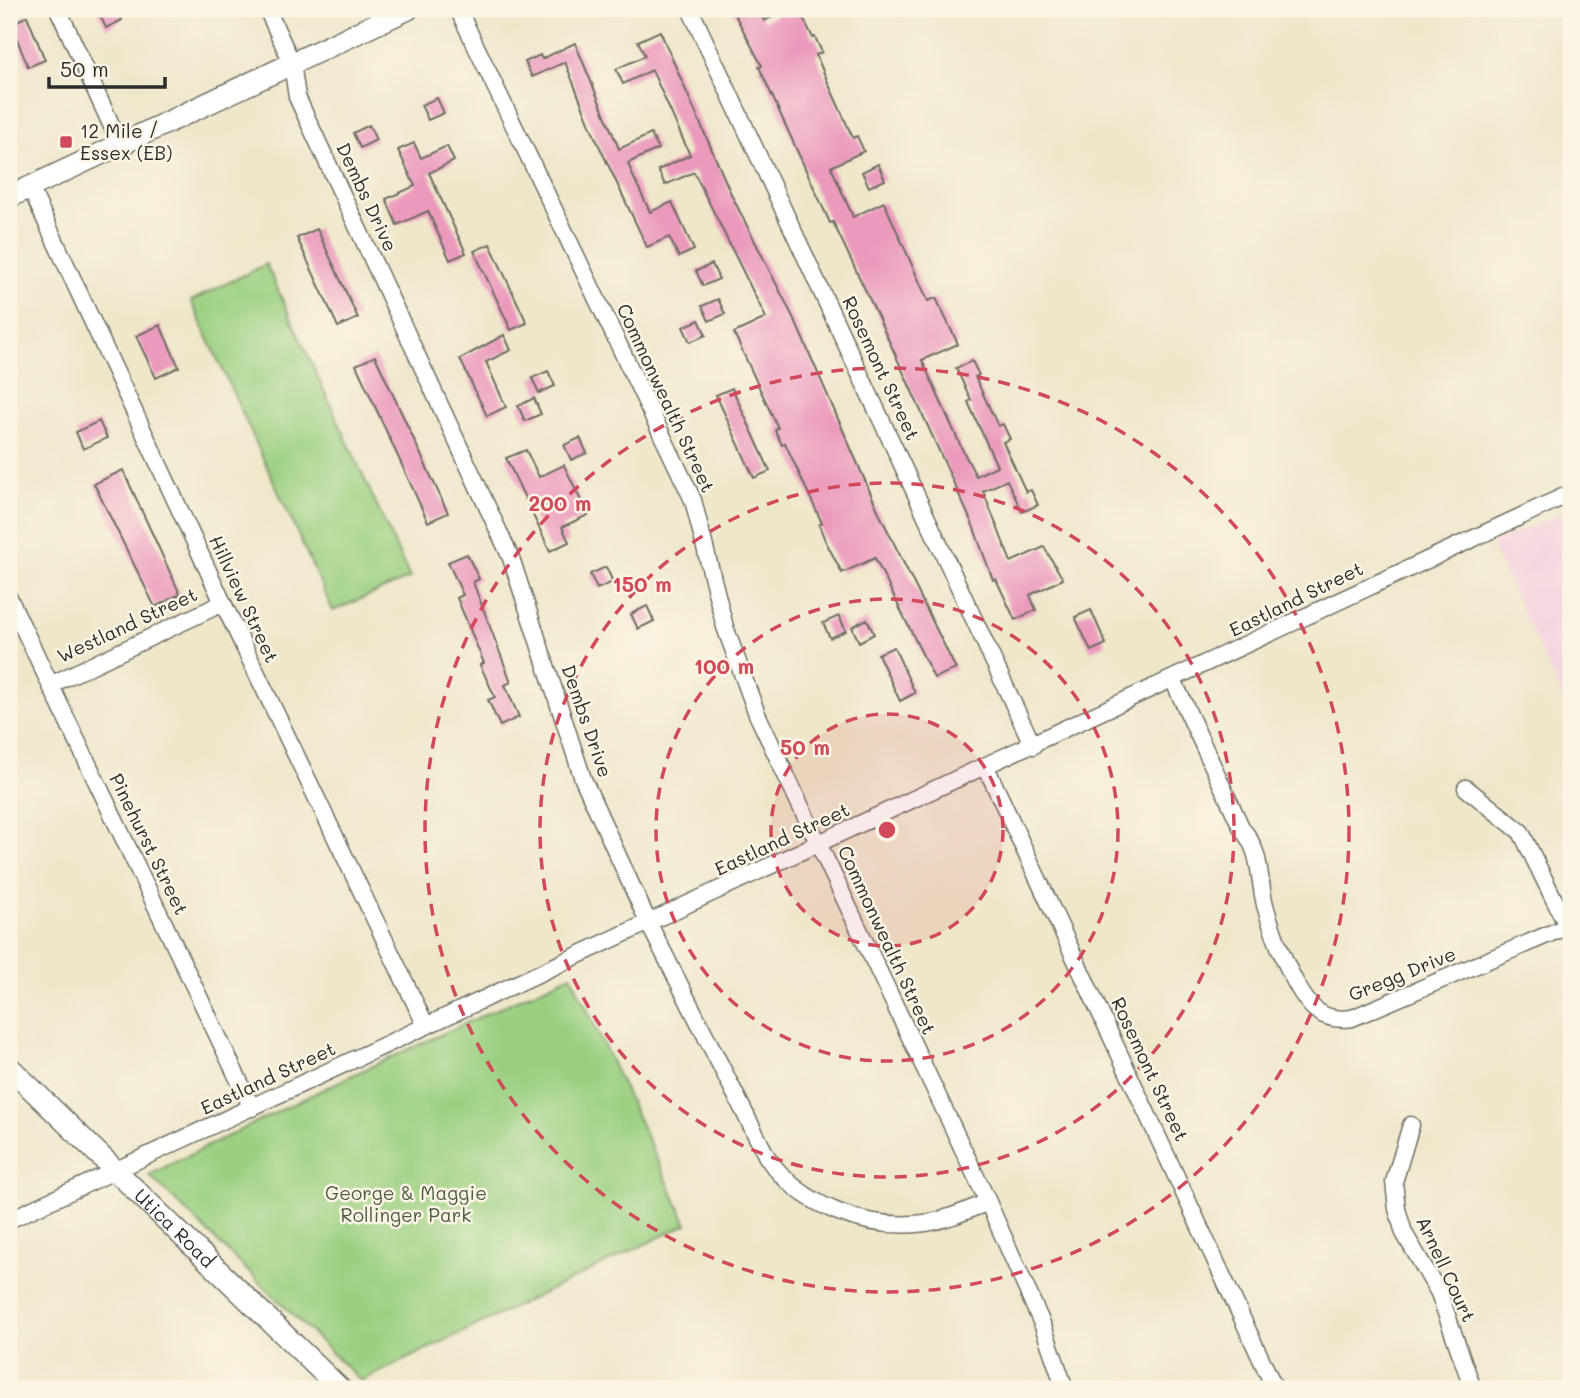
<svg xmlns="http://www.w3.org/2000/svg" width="1580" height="1398" font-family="Mali,sans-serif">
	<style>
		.built { fill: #f4cfde }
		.green { fill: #9bd081; stroke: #637e56; stroke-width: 2 }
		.building { fill: #eb99bd }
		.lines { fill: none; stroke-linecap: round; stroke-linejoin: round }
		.minor-casing { stroke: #6f6d63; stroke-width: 19 }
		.secondary-casing { stroke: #6f6d63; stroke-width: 24 }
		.minor { stroke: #fff; stroke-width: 16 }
		.secondary { stroke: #fff; stroke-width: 21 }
		.ring { fill: none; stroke: #d1495b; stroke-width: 3.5; stroke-dasharray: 12 9 }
		.poi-dot { fill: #d1495b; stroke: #fcf5e5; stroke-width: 2.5 }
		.labels { text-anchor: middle; stroke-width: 5; stroke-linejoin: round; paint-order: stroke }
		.poi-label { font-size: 19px; fill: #2b2b2b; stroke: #fcf5e5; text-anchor: start }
		.street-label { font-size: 19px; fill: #2b2b2b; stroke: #fcf5e5 }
		.park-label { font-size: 19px; fill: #4d5d45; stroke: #fcf5e5 }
		.centre { fill: #d1495b; stroke: #fcf5e5; stroke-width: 3.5 }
		.ring-label { font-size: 21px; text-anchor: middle; font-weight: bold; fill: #d1495b; stroke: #fcf5e5; stroke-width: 5; stroke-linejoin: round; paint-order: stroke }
	</style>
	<rect width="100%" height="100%" fill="#fcf5e5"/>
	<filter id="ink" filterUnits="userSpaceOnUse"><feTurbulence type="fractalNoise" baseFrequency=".0143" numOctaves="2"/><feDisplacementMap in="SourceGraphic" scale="14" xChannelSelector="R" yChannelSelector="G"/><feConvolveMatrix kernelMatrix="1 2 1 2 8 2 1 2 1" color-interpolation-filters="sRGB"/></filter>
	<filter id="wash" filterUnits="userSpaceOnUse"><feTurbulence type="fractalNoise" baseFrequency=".00686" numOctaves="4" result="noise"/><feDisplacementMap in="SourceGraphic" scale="28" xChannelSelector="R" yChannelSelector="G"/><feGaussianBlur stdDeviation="1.57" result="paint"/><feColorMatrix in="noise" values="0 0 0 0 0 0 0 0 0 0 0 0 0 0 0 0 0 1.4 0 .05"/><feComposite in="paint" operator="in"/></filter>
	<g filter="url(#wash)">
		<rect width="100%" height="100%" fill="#eee7ca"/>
		<path class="built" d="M1571,509V716L1491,544Z"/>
		<g class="green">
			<path d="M266,264L410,578L333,611L191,301Z"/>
			<path d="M571,975L687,1224L361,1381L149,1175L344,1079Z"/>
		</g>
		<g id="blocks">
			<g class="building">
				<path d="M97,9H117L122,20L106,28Z"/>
				<path d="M732,9H758L764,21L789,9H799L813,38L815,37L822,52L816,55L830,87L853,138L857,136L864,151L831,167L853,217L884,202L928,301L936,298L958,344L922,360L962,449L976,476L997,466L968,402L971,400L956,368L972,361L979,375L975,377L998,426L1003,424L1010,439L1003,442L1026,492L1031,490L1038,505L1022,512L1007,480L983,491L1011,562L1044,547L1063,579L1030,595L1036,610L1015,620L996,579L993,580L972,523L879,319L833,222L830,223L759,67L762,66Z"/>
				<path d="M27,16L45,60L28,67L11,24Z"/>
				<path d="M660,31L732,196L796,323L881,517L956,669L934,678L875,558L842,573L825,540L819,525L822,523L785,443L782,445L775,430L778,428L734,333L766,318L694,172L665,185L658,170L690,155L652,70L623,84L616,69L645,56L638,41Z"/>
				<path d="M575,43L619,149L651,134L658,149L628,163L633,176L650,212L672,202L694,250L679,257L669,237L647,247L595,137L565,62L532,77L525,62L540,55L542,59Z"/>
				<path d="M437,98L444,113L428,120L421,105Z"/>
				<path d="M369,125L376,140L360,148L353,133Z"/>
				<path d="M414,143L421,158L447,146L454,161L429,173L466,253L450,260L428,211L397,225L386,199L415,186L398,150Z"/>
				<path d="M878,164L885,180L869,187L862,172Z"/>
				<path d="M317,229L358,318L338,327L297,238Z"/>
				<path d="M490,244L527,323L511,330L474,251Z"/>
				<path d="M712,264L719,279L703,286L696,271Z"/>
				<path d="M718,299L725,314L709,321L702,306Z"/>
				<path d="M699,320L706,335L690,342L683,327Z"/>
				<path d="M160,325L179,367L156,378L136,336Z"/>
				<path d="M504,335L511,350L486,362L506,407L487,416L460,359Z"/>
				<path d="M375,356L448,513L428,522L356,365Z"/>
				<path d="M548,371L555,386L539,393L532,378Z"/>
				<path d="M732,388L770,471L754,478L716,395Z"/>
				<path d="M534,398L541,414L525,421L518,406Z"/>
				<path d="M99,421L107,438L83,449L76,432Z"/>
				<path d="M580,438L587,453L571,460L564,445Z"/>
				<path d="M526,450L539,477L564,465L588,515L562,527L569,542L550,551L506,458Z"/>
				<path d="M123,470L180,594L155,607L94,484Z"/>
				<path d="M467,554L479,579L473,582L511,682L505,685L519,717L500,726L488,700L495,697L480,665L484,663L457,598L463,595L448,562Z"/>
				<path d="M606,567L613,582L597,589L590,574Z"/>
				<path d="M647,606L654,621L638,629L631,614Z"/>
				<path d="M1091,610L1106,644L1091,651L1075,617Z"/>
				<path d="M839,616L846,631L830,638L823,623Z"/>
				<path d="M867,619L874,634L859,642L852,627Z"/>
				<path d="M894,647L915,693L900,701L878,654Z"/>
			</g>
		</g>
	</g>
	<g filter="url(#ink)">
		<use href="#blocks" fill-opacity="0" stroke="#6f6d63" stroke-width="2"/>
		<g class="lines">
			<defs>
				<g id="minor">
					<path d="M58,9L120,144"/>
					<path d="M267,9L292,63L297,97L511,558L583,779L649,924L767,1157C800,1206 867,1231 925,1223C947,1220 968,1210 988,1202"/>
					<path d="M458,9L693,500L725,627L757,714L988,1202L1043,1326L1065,1389"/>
					<path d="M690,9L1033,746"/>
					<path d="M30,187L223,603L426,1026"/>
					<path d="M9,598L252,1108"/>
					<path d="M1173,680L1242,829C1262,852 1258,877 1265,905C1272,931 1295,995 1317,1011C1328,1019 1339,1020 1352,1018L1568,926"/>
					<path d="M50,685L223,603"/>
					<path d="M986,767L1275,1389"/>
					<path d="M1466,788L1521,832L1571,934"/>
					<path d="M1411,1125L1394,1182L1397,1209L1404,1233L1439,1293L1473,1389"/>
					<path d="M9,1220L1571,493"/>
				</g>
				<g id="secondary">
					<path d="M9,197L408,9"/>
					<path id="s1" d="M9,1067L340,1389"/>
				</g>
			</defs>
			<use href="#minor" class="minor-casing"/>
			<use href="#secondary" class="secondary-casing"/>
			<use href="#minor" class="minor"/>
			<use href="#secondary" class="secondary"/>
		</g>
	</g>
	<circle cx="887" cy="830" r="116" fill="#d1495b" fill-opacity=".12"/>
	<g class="ring">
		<circle cx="887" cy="830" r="116"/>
		<circle cx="887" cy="830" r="231"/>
		<circle cx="887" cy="830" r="347"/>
		<circle cx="887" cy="830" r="462"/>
	</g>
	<rect class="poi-dot" x="59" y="135" width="14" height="14" rx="3.5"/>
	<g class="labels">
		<g class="poi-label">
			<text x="80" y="138">12 Mile /<tspan x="80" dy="22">Essex (EB)</tspan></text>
		</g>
		<g class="street-label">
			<text transform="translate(367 197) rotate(65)" y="7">Dembs Drive</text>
			<text transform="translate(881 368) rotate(65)" y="7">Rosemont Street</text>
			<text transform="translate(666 398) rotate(65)" y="7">Commonwealth Street</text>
			<text transform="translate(244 599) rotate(65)" y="7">Hillview Street</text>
			<text transform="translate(1296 599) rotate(-26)" y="7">Eastland Street</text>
			<text transform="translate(127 625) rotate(-25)" y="7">Westland Street</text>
			<text transform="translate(587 721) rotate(71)" y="7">Dembs Drive</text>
			<text transform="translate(782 839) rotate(-25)" y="7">Eastland Street</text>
			<text transform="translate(149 844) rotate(64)" y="7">Pinehurst Street</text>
			<text transform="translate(887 940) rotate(65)" y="7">Commonwealth Street</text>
			<text transform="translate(1402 974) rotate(-22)" y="7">Gregg Drive</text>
			<text transform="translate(1150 1069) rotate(65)" y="7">Rosemont Street</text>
			<text transform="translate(268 1078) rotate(-25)" y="7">Eastland Street</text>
			<text dy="7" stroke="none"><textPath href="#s1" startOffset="231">Utica Road</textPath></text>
			<text transform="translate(1446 1269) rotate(65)" y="7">Arnell Court</text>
		</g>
		<g class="park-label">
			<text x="406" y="1200">George &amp; Maggie<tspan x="406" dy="22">Rollinger Park</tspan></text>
		</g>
	</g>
	<circle cx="887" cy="830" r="10" class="centre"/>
	<g class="ring-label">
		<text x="560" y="511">200 m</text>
		<text x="642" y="592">150 m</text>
		<text x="724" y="674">100 m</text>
		<text x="805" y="755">50 m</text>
	</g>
	<rect width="1580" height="1398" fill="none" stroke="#fcf5e5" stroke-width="35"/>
	<path d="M49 77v10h116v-10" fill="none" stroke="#2b2b2b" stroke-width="3.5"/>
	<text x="60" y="77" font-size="21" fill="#2b2b2b" stroke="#fcf5e5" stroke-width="5" paint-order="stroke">50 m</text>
</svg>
